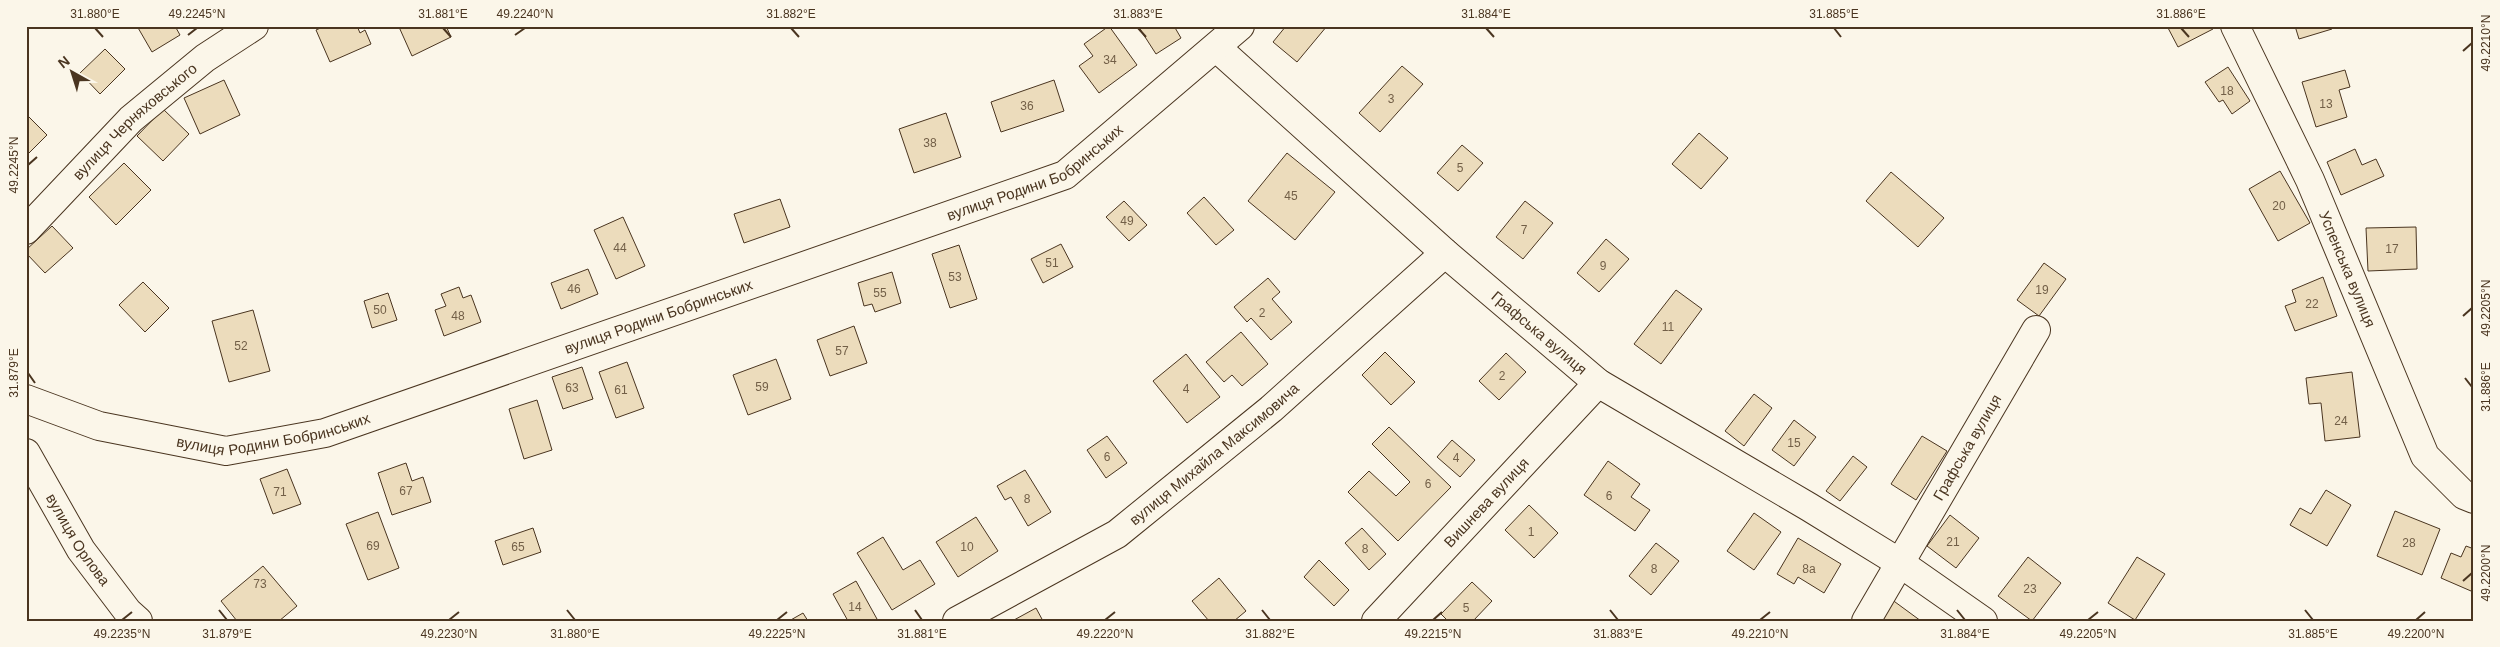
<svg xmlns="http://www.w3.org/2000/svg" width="2500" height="647" font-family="Helvetica,sans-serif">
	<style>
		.building { fill: #ecdcbc; stroke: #4a3520 }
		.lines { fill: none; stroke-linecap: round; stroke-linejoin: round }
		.minor-casing { stroke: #4a3520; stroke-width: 30 }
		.minor { stroke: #fbf6e9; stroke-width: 28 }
		.ticks { fill: none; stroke: #4a3520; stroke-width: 2 }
		.labels { text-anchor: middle; stroke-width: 4; stroke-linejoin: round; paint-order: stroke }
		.number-label { font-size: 12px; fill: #725f47 }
		.street-label { font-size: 15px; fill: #4a3520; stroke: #fbf6e9 }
		.neatline { fill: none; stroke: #4a3520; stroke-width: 2 }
		.ticks-label { font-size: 12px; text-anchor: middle; fill: #4a3520 }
	</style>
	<rect width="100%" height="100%" fill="#fbf6e9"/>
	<g class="building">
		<path d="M137,26H175L180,35L152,52Z"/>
		<path d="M325,26H357L360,33L365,30L371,44L330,62L316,30Z"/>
		<path d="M446,26L451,37L412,56L399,27Z"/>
		<path d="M1109,26L1137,65L1099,93L1079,66L1093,56L1084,44Z"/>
		<path d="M1138,26H1174L1181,38L1156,54Z"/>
		<path d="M1286,26H1327L1297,62L1273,42Z"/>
		<path d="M2167,26H2211L2213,29L2178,47Z"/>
		<path d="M2295,26H2332V29L2299,39Z"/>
		<path d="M105,49L125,69L100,94L80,73Z"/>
		<path d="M1402,66L1423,84L1380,132L1359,113Z"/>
		<path d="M2228,67L2250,101L2232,114L2223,100L2219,102L2205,82Z"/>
		<path d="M2345,70L2350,87L2339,90L2347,117L2316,127L2302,82Z"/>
		<path d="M224,80L240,115L200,134L184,98Z"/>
		<path d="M1054,80L1064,111L1001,132L991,102Z"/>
		<path d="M163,109L189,134L163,161L137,136Z"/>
		<path d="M946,113L961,157L914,173L899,129Z"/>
		<path d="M29,117L47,135L26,156V119Z"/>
		<path d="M1699,133L1728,158L1701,189L1672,164Z"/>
		<path d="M1462,145L1483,163L1458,191L1437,173Z"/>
		<path d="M2355,149L2362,165L2376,159L2384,176L2341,195L2327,162Z"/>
		<path d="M1287,153L1335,192L1295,240L1248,201Z"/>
		<path d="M124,163L151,190L116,225L89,197Z"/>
		<path d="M2280,171L2310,223L2278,241L2249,189Z"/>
		<path d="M1891,172L1944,218L1918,247L1866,201Z"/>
		<path d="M1204,197L1234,230L1216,245L1187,213Z"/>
		<path d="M780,199L790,227L744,243L734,214Z"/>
		<path d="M1124,201L1147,225L1129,241L1106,217Z"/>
		<path d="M1525,201L1553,223L1523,259L1496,237Z"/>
		<path d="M623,217L645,266L616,279L594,230Z"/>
		<path d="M52,226L73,248L45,273L26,253V250Z"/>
		<path d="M2416,227L2417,269L2368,271L2366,228Z"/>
		<path d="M1606,239L1629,259L1599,292L1577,273Z"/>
		<path d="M1061,244L1073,267L1043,283L1031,259Z"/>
		<path d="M959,245L977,299L950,308L932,254Z"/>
		<path d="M2044,263L2066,279L2039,316L2017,300Z"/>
		<path d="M588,269L598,294L561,309L551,283Z"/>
		<path d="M892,272L901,303L875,312L872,304L864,306L858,283Z"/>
		<path d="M2323,277L2337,316L2295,331L2285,306L2296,302L2292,290Z"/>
		<path d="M1268,278L1280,292L1272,299L1292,322L1271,340L1251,318L1247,322L1234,307Z"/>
		<path d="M143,282L169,308L145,332L119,305Z"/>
		<path d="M459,287L463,298L471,295L481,322L444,336L435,310L446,306L441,294Z"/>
		<path d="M1676,290L1702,309L1661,364L1634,344Z"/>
		<path d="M388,293L397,320L372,328L364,301Z"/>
		<path d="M253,310L270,371L229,382L212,321Z"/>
		<path d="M854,326L867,363L830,376L817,340Z"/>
		<path d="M1241,332L1268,364L1242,386L1232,375L1224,382L1206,362Z"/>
		<path d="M1385,352L1415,382L1391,405L1362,375Z"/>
		<path d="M1506,353L1526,372L1499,400L1479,381Z"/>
		<path d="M1186,354L1220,397L1187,423L1153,381Z"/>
		<path d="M776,359L791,399L748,415L733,375Z"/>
		<path d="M627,362L644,408L616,418L599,372Z"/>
		<path d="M582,367L593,399L563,409L552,377Z"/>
		<path d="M2352,372L2360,437L2325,441L2321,403L2309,404L2306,378Z"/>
		<path d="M1754,394L1772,408L1744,446L1725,431Z"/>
		<path d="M537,400L552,450L524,459L509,409Z"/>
		<path d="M1794,420L1816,437L1794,466L1772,450Z"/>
		<path d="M1389,427L1451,487L1398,541L1348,492L1369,471L1396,496L1410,482L1372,444Z"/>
		<path d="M1107,436L1127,463L1106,478L1087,450Z"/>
		<path d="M1922,436L1947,451L1916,500L1891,484Z"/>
		<path d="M1452,440L1475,460L1460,477L1437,457Z"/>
		<path d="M1853,456L1867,467L1840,501L1826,491Z"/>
		<path d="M1608,461L1640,484L1631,497L1650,510L1635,531L1584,495Z"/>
		<path d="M406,463L412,481L423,477L431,502L392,515L378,473Z"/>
		<path d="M287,469L301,504L273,514L260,479Z"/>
		<path d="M1025,470L1051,512L1028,526L1011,497L1005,500L997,486Z"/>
		<path d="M2326,490L2351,505L2327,546L2290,525L2300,508L2311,514Z"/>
		<path d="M1529,505L1558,533L1534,558L1505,530Z"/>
		<path d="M2395,511L2440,529L2422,575L2377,556Z"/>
		<path d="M378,512L399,568L368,580L346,524Z"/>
		<path d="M1754,513L1781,532L1754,570L1727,551Z"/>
		<path d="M1950,515L1979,538L1956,568L1927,546Z"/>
		<path d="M976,517L998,551L958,577L936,542Z"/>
		<path d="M533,528L541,552L503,565L495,541Z"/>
		<path d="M1362,528L1386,554L1369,570L1345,543Z"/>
		<path d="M883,537L903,570L920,560L935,584L892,610L857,553Z"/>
		<path d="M1798,538L1841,564L1824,593L1798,577L1794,584L1777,574Z"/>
		<path d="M1656,543L1679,561L1651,595L1629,576Z"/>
		<path d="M2466,546L2474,549V586L2471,591L2441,578L2451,553L2461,557Z"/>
		<path d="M2028,557L2061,583L2032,621L1998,596Z"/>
		<path d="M2137,557L2165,574L2135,620L2108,603Z"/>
		<path d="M1319,560L1349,590L1334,606L1304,577Z"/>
		<path d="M263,566L297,606L279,621H237L221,601Z"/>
		<path d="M1219,578L1246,611L1234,621H1209L1192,601Z"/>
		<path d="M856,581L877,619L874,621H848L833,594Z"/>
		<path d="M1472,582L1492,601L1473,621H1448L1441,614Z"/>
		<path d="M1891,599L1921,621H1875Z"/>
		<path d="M1036,608L1043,621H1014V620Z"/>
		<path d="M803,613L808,621H789Z"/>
	</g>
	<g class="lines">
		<defs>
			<g id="minor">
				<path id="s1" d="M2235,26L2310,180L2425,456L2464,495L2474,499"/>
				<path id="s2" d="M1217,48L1445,253L1598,383L1809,507L1900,563L1983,621"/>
				<path id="s3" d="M26,230L131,119L205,58L254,26"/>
				<path id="s4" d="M26,399L99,426L226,451L325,433L1065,175L1240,26"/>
				<path id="s5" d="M26,453L81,550L128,612L138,621"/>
				<path id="s6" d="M957,621L1117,534L1271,409L1445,253"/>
				<path id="s7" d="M1376,621L1598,383"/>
				<path id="s8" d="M1866,621L2036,330"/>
			</g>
		</defs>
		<use href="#minor" class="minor-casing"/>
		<use href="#minor" class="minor"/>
	</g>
	<path class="ticks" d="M95,28L103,37M443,28L451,37M791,28L799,37M1138,28L1146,37M1486,28L1494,37M1834,28L1841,37M2181,28L2189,37M188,35L197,28M515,35L525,28M2463,51L2472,43M28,165L37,157M2463,316L2472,308M28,373L35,383M2465,378L2472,387M2463,581L2472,573M219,610L227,620M567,610L575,620M915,610L922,620M1262,610L1270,620M1610,610L1618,620M1957,610L1965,620M2305,610L2313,620M122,620L132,612M449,620L459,612M777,620L787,612M1105,620L1115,612M1433,620L1442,612M1760,620L1770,612M2088,620L2098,612M2416,620L2425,612"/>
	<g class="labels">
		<g class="number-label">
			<text x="1110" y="64">34</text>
			<text x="2227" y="95">18</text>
			<text x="1391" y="103">3</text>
			<text x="2326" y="108">13</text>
			<text x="1027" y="110">36</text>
			<text x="930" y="147">38</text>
			<text x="1460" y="172">5</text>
			<text x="1291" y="200">45</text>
			<text x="2279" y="210">20</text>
			<text x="1127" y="225">49</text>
			<text x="1524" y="234">7</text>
			<text x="620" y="252">44</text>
			<text x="2392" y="253">17</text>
			<text x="1052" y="267">51</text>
			<text x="1603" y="270">9</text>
			<text x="955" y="281">53</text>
			<text x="574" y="293">46</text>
			<text x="2042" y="294">19</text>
			<text x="880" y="297">55</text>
			<text x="2312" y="308">22</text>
			<text x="380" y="314">50</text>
			<text x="1262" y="317">2</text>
			<text x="458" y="320">48</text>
			<text x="1668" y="331">11</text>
			<text x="241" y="350">52</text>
			<text x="842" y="355">57</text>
			<text x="1502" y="380">2</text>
			<text x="762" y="391">59</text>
			<text x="572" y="392">63</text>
			<text x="1186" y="393">4</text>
			<text x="621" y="394">61</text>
			<text x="2341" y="425">24</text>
			<text x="1794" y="447">15</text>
			<text x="1107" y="461">6</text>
			<text x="1456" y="462">4</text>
			<text x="1428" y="488">6</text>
			<text x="406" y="495">67</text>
			<text x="280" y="496">71</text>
			<text x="1609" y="500">6</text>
			<text x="1027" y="503">8</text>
			<text x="1531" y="536">1</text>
			<text x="1953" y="546">21</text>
			<text x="2409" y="547">28</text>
			<text x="373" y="550">69</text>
			<text x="518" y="551">65</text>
			<text x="967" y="551">10</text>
			<text x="1365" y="553">8</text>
			<text x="1654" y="573">8</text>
			<text x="1809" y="573">8а</text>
			<text x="260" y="588">73</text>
			<text x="2030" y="593">23</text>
			<text x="855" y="611">14</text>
			<text x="1466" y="612">5</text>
		</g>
		<g class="street-label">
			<text dy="5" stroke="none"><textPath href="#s3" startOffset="154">вулиця Черняховського</textPath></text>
			<text dy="5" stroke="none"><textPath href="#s4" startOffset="1066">вулиця Родини Бобринських</textPath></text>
			<text dy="5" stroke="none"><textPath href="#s1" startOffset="268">Успенська вулиця</textPath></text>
			<text dy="5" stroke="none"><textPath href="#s4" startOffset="661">вулиця Родини Бобринських</textPath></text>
			<text dy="5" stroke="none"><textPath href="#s2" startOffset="430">Графська вулиця</textPath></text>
			<text dy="5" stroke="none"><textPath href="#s4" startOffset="256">вулиця Родини Бобринських</textPath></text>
			<text dy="5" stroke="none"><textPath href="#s8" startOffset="201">Графська вулиця</textPath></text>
			<text dy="5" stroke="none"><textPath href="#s6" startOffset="308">вулиця Михайла Максимовича</textPath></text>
			<text dy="5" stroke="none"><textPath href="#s7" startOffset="162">Вишнева вулиця</textPath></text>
			<text dy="5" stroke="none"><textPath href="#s5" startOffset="101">вулиця Орлова</textPath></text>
		</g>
	</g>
	<rect width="2500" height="647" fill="none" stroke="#fbf6e9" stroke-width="55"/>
	<g transform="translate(72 72) rotate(321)" stroke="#fbf6e9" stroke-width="4" paint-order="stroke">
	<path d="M0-4L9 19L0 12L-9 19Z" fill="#4a3520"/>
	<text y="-8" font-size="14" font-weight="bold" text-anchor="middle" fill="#4a3520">N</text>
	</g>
	<rect x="28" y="28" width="2444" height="592" class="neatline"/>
	<g class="ticks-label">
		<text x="95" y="18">31.880°E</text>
		<text x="197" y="18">49.2245°N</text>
		<text x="443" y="18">31.881°E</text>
		<text x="525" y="18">49.2240°N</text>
		<text x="791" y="18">31.882°E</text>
		<text x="1138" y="18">31.883°E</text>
		<text x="1486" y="18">31.884°E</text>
		<text x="1834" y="18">31.885°E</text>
		<text x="2181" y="18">31.886°E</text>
		<text transform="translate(2486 43) rotate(-90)" y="4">49.2210°N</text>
		<text transform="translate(14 165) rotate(-90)" y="4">49.2245°N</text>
		<text transform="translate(2486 308) rotate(-90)" y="4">49.2205°N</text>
		<text transform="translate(14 373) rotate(-90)" y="4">31.879°E</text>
		<text transform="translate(2486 387) rotate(-90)" y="4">31.886°E</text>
		<text transform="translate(2486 573) rotate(-90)" y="4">49.2200°N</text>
		<text x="122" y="638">49.2235°N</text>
		<text x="227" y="638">31.879°E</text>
		<text x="449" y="638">49.2230°N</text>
		<text x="575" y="638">31.880°E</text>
		<text x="777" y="638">49.2225°N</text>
		<text x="922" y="638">31.881°E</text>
		<text x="1105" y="638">49.2220°N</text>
		<text x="1270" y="638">31.882°E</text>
		<text x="1433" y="638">49.2215°N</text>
		<text x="1618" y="638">31.883°E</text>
		<text x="1760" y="638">49.2210°N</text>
		<text x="1965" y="638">31.884°E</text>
		<text x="2088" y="638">49.2205°N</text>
		<text x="2313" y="638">31.885°E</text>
		<text x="2416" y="638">49.2200°N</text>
	</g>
</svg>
